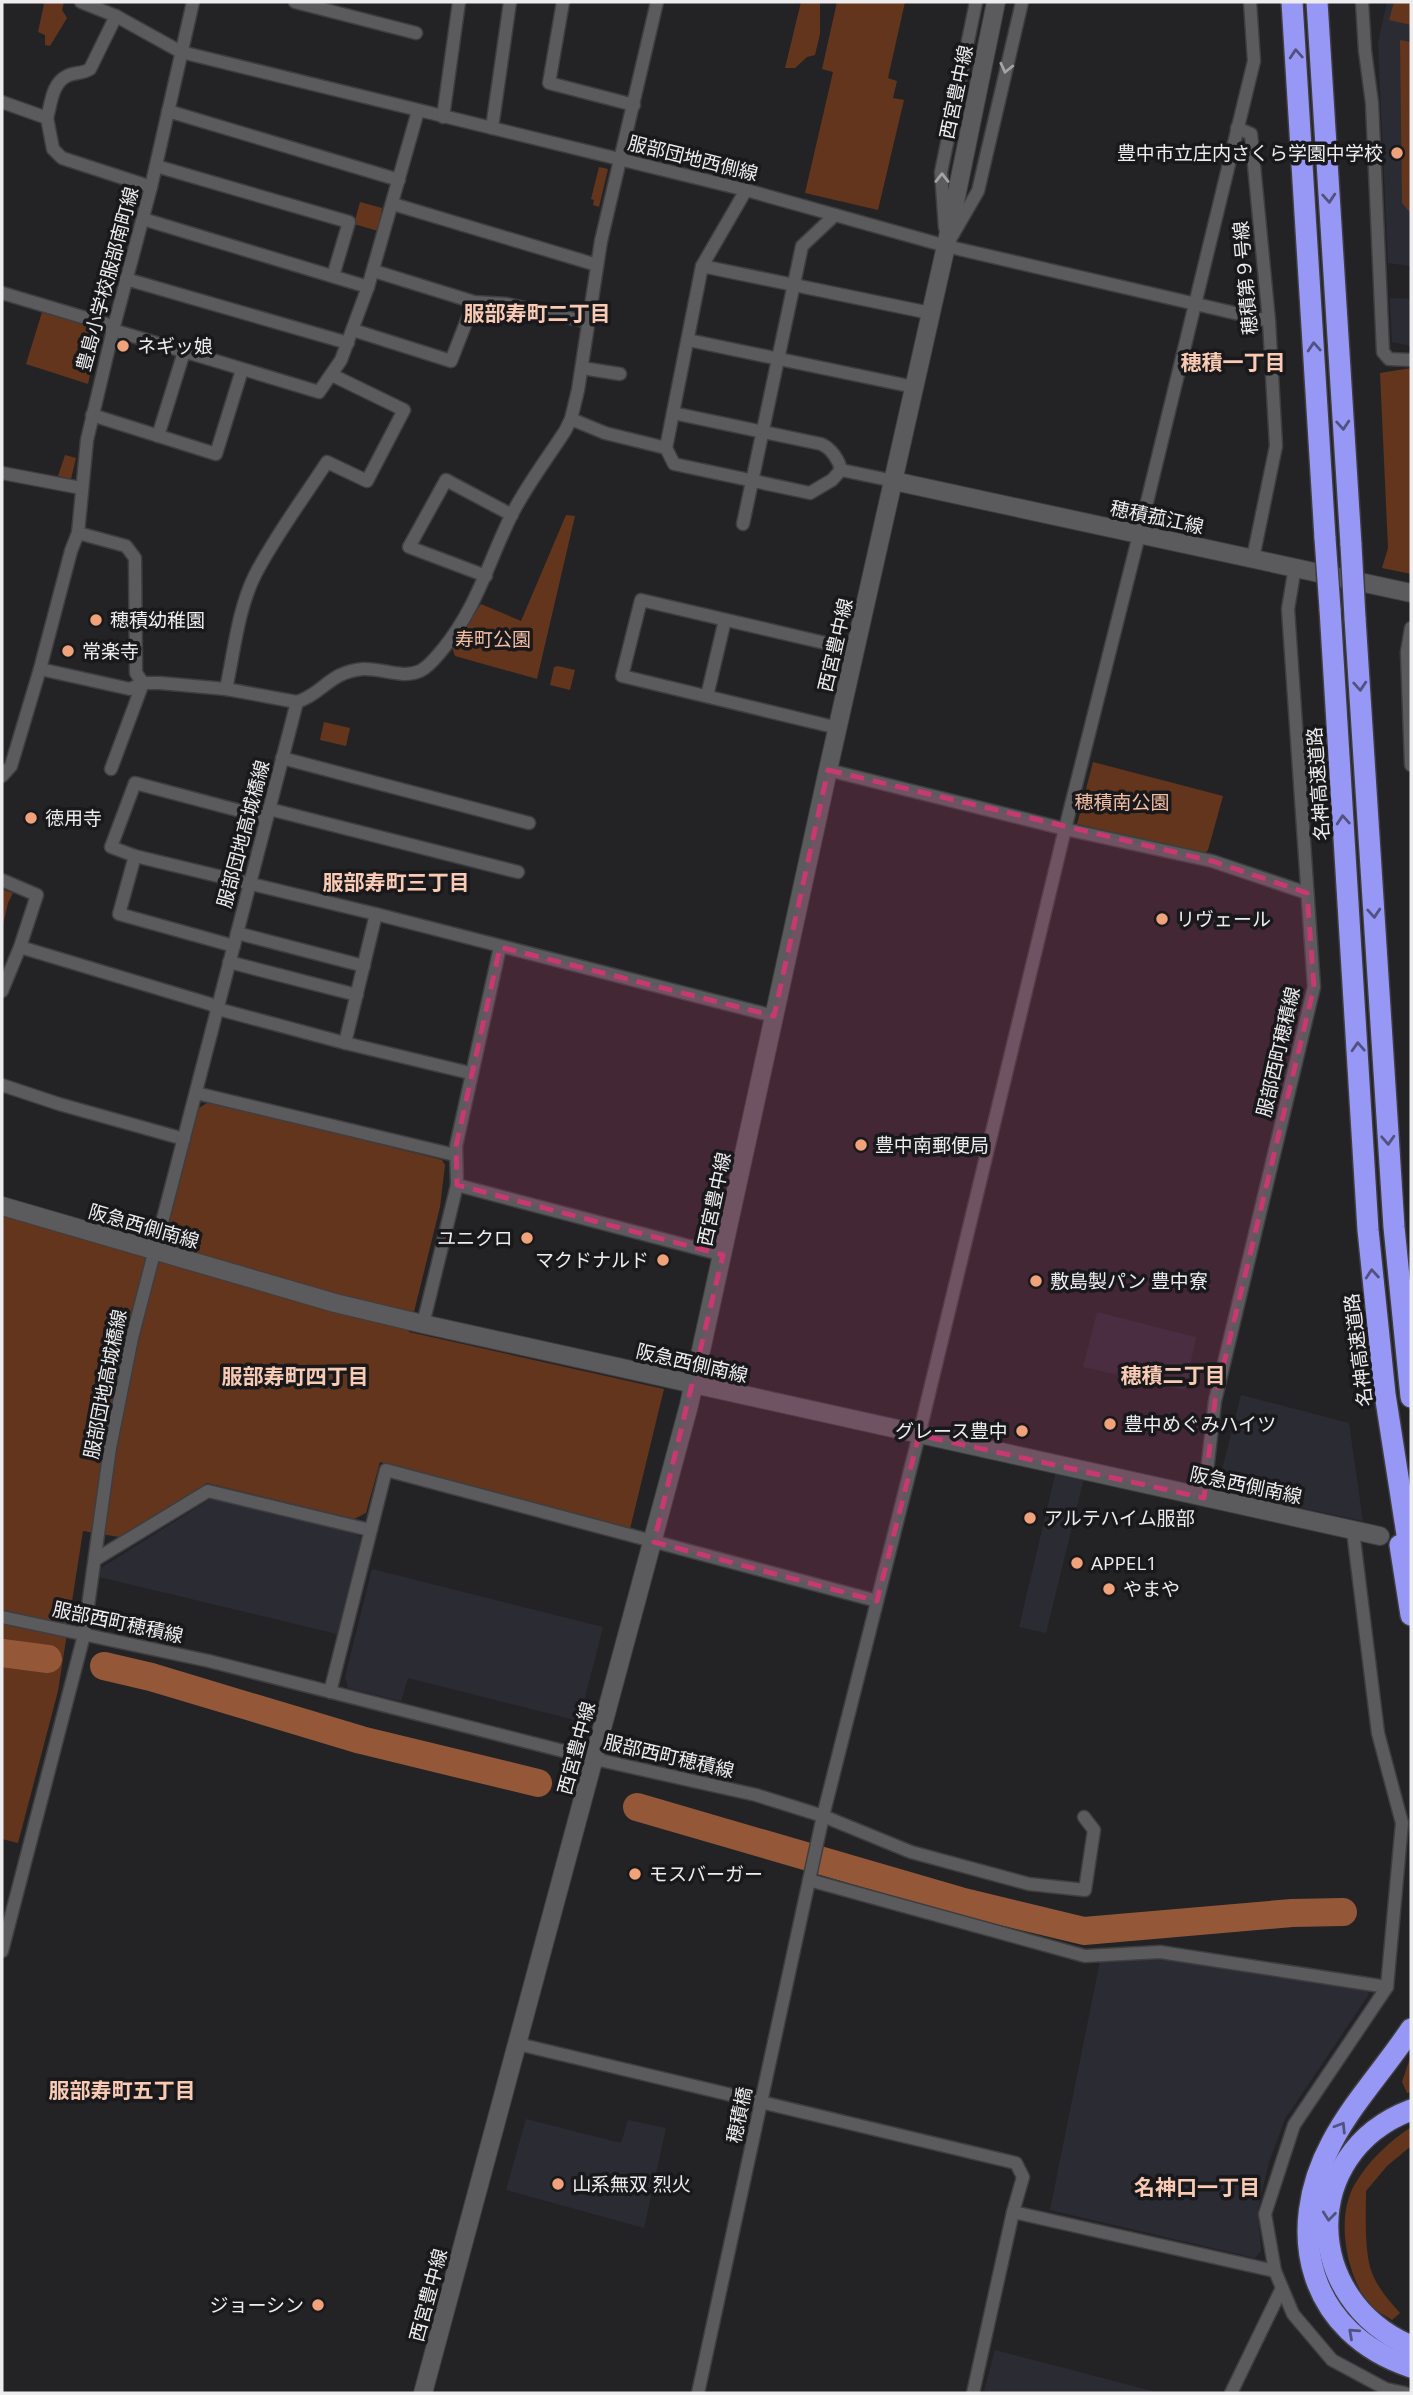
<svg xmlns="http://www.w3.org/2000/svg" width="1413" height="2395" font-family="'Open Sans','Noto Sans JP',sans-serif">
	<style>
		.built { fill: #2b2b34 }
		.green { fill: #63351c }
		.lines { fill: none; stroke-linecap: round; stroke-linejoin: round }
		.river { stroke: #945839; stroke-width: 28 }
		.street-casing { stroke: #3e3e40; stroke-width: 15 }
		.secondary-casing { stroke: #3e3e40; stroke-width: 20 }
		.highway-casing { stroke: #3e3e40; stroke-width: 24 }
		.street { stroke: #5b5b5e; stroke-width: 12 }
		.secondary { stroke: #5b5b5e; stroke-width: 18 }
		.highway { stroke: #9797f6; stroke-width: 21 }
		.highway-bridge-casing { stroke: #3e3e40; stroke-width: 24; stroke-linecap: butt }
		.highway-bridge { stroke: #9797f6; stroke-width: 21 }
		.oneway { stroke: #52527e }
		.oneway2 { stroke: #a4a4a6 }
		.marked { fill: #c83871; fill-opacity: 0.2; stroke: #c83871; stroke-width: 5; stroke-dasharray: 14 9; stroke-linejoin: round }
		.poi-dot { fill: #f0a27a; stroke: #19191c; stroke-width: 2.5 }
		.labels { text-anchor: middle; stroke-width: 7; stroke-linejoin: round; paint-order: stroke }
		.street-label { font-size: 19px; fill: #ededef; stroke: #19191c }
		.poi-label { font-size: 19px; fill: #ededef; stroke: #19191c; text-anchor: start }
		.park-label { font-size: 19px; fill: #f4bea3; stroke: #19191c }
		.neighbourhood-label { font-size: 21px; font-weight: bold; fill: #f9cbb5; stroke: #19191c }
	</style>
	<rect width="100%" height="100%" fill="#232326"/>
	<g class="built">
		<path d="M1387,2H1411V346L1392,342L1390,298L1410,299V266L1388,263L1378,43Z"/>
		<path d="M1097,1312L1196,1337L1185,1390L1083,1367Z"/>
		<path d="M1241,1395L1349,1423L1363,1521L1224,1491L1219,1482Z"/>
		<path d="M1056,1471L1084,1478L1046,1633L1019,1627Z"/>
		<path d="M212,1498L355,1533L361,1538L337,1634L99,1577L101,1568Z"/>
		<path d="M372,1569L603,1627L579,1721L408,1678L401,1701L348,1688L345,1677Z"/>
		<path d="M1155,1959L1188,1961L1365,1985L1369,1994L1285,2119L1269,2162L1260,2199L1258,2212L1261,2251L1255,2258L1050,2210L1100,1961Z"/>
		<path d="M526,2119L621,2143L628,2120L666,2128L644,2228L506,2190Z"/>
		<path d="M995,2350L1160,2393H993L984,2391Z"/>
	</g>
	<g class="green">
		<path d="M39,2H64L62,10L67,18L50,46L45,45V35L38,32L44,4Z"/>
		<path d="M801,2H820V34L815,55L807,57L795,68H785Z"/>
		<path d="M837,2H905L888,78L897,81L893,98L904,100L878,210L805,193L833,72L822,69Z"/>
		<path d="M1394,2H1411V25L1389,20Z"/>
		<path d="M1400,40L1411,42V214L1402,203Z"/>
		<path d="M599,167L608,169L599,207L593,205L594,200L591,199Z"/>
		<path d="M360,202L382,208L378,231L354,224Z"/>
		<path d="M43,309L95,325L100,329L88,384L26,364Z"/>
		<path d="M1411,368V574L1382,568L1388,548L1380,373Z"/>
		<path d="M65,455L76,458L71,479L58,476Z"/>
		<path d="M566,515L575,516L537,679L455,656L452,647L481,604L521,621Z"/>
		<path d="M558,666L575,670L570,690L550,685L554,667Z"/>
		<path d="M324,722L350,728L346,746L320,740Z"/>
		<path d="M1093,762L1223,796L1208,850L1204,854L1077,824Z"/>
		<path d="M2,889L13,893L8,903L2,929Z"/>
		<path d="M210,1101L442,1160L445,1165L440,1207L409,1332L664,1389L630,1529L380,1462L366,1513L354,1519L207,1483L119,1537L83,1531L58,1691L18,1843L2,1839V1214L159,1260L199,1108Z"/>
		<path d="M1411,2055V2092L1407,2093L1402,2082Z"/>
		<path d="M1411,2127V2146L1387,2166L1366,2191C1366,2213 1364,2253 1372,2273C1378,2288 1389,2301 1400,2313L1392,2320C1385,2315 1376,2311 1370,2305C1346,2276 1335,2217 1355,2184C1369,2160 1389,2142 1411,2127Z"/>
	</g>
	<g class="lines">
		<g class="river">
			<path d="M2,1653L48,1659"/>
			<path d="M104,1666L151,1677L361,1740L538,1783"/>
			<path d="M637,1807L960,1901L1084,1931L1292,1913L1343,1912"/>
		</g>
		<defs>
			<g id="street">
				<path d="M81,2L116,16L181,52L746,190L946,246L1269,321"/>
				<path d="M295,2L416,33"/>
				<path d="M563,2L549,83L634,105"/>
				<path d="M1362,2L1365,51L1372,103L1383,352L1389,359L1411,360"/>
				<path d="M2,102L47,118L53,149L62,158L151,187"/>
				<path d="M168,111L399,180"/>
				<path d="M443,117L459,2"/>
				<path d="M47,118C51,104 52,83 67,76C75,72 82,74 90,69L116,16"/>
				<path d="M492,128L510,2"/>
				<path d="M1237,128L1251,134L1269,321L1276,446L1253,558"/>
				<path d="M156,166L349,222L333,276"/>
				<path d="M393,204L597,265"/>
				<path d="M143,219L368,287"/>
				<path d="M945,228L941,172L976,2"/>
				<path d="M952,236L978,191L1022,2"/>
				<path d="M702,266L930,313"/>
				<path d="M374,271L474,302L507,304L588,322"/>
				<path d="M126,279L348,343"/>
				<path d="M2,293L106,324L113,330L319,392L341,360L368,287L418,111"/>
				<path d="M353,330L451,361L474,302"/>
				<path d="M688,340L914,387"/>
				<path d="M582,368L620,374"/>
				<path d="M673,413L821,444C831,448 839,460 841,470"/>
				<path d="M92,415L216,454L242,370"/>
				<path d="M571,419L605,433L666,448L674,464L810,493L832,480L841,470L894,481"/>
				<path d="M158,436L184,352"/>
				<path d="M666,448L702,266L746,190"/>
				<path d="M2,473L81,488"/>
				<path d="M743,524L802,246L835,215"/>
				<path d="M78,533L126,546L135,558L136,673L143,683L111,769"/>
				<path d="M486,576L409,547L446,480L512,515"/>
				<path d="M1411,628L1407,652L1411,765"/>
				<path d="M40,669L130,689L143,683H160L226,689L297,702"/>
				<path d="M226,689C234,652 238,609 255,575C275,536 303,499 327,462L367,481L404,410L332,375"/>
				<path d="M707,696L725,620"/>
				<path d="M297,702C324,693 329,672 363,669C382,668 402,679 420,671C430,666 436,657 443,649C477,607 488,563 511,516C526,486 547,459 565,431L571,419L578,390L601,241L657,2"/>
				<path d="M838,728L622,676L641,600L855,650"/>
				<path d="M282,758L529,823"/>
				<path d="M828,770L1065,829L1212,861L1307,893"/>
				<path d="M2,776L11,766L40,669L71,551L78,533L87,440L113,330L151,187L193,2"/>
				<path d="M269,809L518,872"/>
				<path d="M267,818L135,783L111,847L135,856L376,914L774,1016"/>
				<path d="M135,856L119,914L234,946"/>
				<path d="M2,880L37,895L20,947"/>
				<path d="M237,933L364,966"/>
				<path d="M229,962L357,995"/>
				<path d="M2,991L20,947L210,1004L218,1009L345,1043L470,1073"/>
				<path d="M345,1043L376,914"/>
				<path d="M2,1085L59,1104L184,1139"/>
				<path d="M196,1093L455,1155"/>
				<path d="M457,1185L723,1255"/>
				<path d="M423,1324L457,1185L456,1146L500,947"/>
				<path d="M1204,1498L1215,1401L1314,987L1288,609L1295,567"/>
				<path d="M1353,1531L1378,1733L1402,1823L1387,1987L1294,2125L1265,2214L1275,2271L1293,2314L1332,2360L1386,2389L1405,2393"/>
				<path d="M96,1559L208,1491L370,1530"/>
				<path d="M2,1617L209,1661L595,1759L756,1795L823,1816L911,1852L1029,1884L1085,1890L1094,1830L1084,1817"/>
				<path d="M330,1692L386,1470L877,1601"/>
				<path d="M809,1880L1085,1956L1160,1952L1387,1987"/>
				<path d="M2,1951L84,1635L110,1448L132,1338L297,702"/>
				<path d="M518,2044L1016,2163L1023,2177L1013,2212L1275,2271"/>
				<path d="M698,2393L823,1816L919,1435L1065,829L1139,535L1254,61L1250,2"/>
				<path d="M973,2393L1013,2212"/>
				<path d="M1231,2393L1282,2288"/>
			</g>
			<g id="secondary">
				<path d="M894,481L1411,593"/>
				<path d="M2,1206L335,1303L423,1324L1380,1536"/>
				<path d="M423,2393L689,1405L828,770L946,246L996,2"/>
			</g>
			<g id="highway">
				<path d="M1292,2L1325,538"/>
				<path d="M1317,2L1351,545"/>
				<path d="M1330,609L1368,1230L1385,1394L1411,1560"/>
				<path d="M1355,618L1394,1227L1411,1397"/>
				<path d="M1400,1545L1411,1615"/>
				<path d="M1411,2029C1386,2067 1353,2102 1332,2142C1283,2233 1309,2333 1411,2367"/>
				<path d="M1411,2110C1298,2153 1302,2300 1411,2346"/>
			</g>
		</defs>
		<use href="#street" class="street-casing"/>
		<use href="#secondary" class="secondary-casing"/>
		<use href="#highway" class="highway-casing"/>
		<use href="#street" class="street"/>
		<use href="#secondary" class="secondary"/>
		<use href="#highway" class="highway"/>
		<defs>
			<g id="highway-bridge">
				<path d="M1325,538L1330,609"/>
				<path d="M1351,545L1355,618"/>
			</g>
		</defs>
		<use href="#highway-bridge" class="highway-bridge-casing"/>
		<use href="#highway-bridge" class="highway-bridge"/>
	</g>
	<defs><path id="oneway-chevron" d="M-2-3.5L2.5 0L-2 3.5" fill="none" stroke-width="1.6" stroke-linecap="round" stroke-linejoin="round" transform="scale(1.75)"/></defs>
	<g class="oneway">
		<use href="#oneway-chevron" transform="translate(1296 54) rotate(-94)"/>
		<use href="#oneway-chevron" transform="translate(1329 198) rotate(86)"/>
		<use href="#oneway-chevron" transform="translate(1314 347) rotate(-94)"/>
		<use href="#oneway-chevron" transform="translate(1343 425) rotate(86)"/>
		<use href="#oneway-chevron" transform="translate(1360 686) rotate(86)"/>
		<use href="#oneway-chevron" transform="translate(1343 820) rotate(-94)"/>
		<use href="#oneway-chevron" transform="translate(1374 913) rotate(86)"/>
		<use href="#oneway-chevron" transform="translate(1358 1047) rotate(-93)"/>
		<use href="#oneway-chevron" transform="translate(1388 1140) rotate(87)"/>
		<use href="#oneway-chevron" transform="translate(1372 1274) rotate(-95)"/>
		<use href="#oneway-chevron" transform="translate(1341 2127) rotate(-58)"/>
		<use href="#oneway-chevron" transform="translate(1329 2216) rotate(96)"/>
		<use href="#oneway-chevron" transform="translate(1353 2333) rotate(-138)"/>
	</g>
	<g class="oneway2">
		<use href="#oneway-chevron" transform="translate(1006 68) rotate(103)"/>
		<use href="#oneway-chevron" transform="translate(942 178) rotate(-90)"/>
	</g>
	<path class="marked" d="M828,770L1212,861L1307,893L1314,987L1215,1401L1204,1498L919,1435L877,1601L654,1542L723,1255L457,1185L456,1146L500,947L774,1016Z"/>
	<g class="poi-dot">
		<circle cx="1397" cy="153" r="7"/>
		<circle cx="123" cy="346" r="7"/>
		<circle cx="96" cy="620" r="7"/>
		<circle cx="68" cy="651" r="7"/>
		<circle cx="31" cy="818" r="7"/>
		<circle cx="1162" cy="919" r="7"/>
		<circle cx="861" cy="1145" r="7"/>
		<circle cx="527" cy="1238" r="7"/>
		<circle cx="663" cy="1260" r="7"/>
		<circle cx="1036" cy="1281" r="7"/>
		<circle cx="1110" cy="1424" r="7"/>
		<circle cx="1022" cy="1431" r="7"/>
		<circle cx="1030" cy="1518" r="7"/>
		<circle cx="1077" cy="1563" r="7"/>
		<circle cx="1109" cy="1589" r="7"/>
		<circle cx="635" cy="1874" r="7"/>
		<circle cx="558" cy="2184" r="7"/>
		<circle cx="318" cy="2305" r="7"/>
	</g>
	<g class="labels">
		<g class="street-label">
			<text transform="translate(956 92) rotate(-78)" y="7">西宮豊中線</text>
			<text transform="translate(693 158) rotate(14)" y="7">服部団地西側線</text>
			<text transform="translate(1245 278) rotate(-95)" y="7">穂積第９号線</text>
			<text transform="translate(107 279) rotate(-75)" y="7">豊島小学校服部南町線</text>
			<text transform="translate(1157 517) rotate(12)" y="7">穂積菰江線</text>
			<text transform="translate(835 645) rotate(-77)" y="7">西宮豊中線</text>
			<text transform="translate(1318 784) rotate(-94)" y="7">名神高速道路</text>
			<text transform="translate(243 834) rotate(-75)" y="7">服部団地高城橋線</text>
			<text transform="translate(1278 1052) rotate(-77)" y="7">服部西町穂積線</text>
			<text transform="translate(714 1199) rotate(-78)" y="7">西宮豊中線</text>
			<text transform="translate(144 1226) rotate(16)" y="7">阪急西側南線</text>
			<text transform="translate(1358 1350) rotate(-97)" y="7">名神高速道路</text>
			<text transform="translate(692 1363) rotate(13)" y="7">阪急西側南線</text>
			<text transform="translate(105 1384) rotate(-79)" y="7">服部団地高城橋線</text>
			<text transform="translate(1246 1485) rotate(12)" y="7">阪急西側南線</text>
			<text transform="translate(118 1622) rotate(12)" y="7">服部西町穂積線</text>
			<text transform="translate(576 1748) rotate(-75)" y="7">西宮豊中線</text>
			<text transform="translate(669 1756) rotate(13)" y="7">服部西町穂積線</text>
			<text transform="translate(739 2115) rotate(-78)" y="7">穂積橋</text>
			<text transform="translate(428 2295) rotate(-75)" y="7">西宮豊中線</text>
		</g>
		<g class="poi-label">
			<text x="1383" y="160" text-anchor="end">豊中市立庄内さくら学園中学校</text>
			<text x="137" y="353">ネギッ娘</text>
			<text x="110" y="627">穂積幼稚園</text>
			<text x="82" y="658">常楽寺</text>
			<text x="45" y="825">徳用寺</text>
			<text x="1176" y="926">リヴェール</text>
			<text x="875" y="1152">豊中南郵便局</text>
			<text x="513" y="1245" text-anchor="end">ユニクロ</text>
			<text x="649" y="1267" text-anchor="end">マクドナルド</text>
			<text x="1050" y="1288">敷島製パン 豊中寮</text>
			<text x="1124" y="1431">豊中めぐみハイツ</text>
			<text x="1008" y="1438" text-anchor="end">グレース豊中</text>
			<text x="1044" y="1525">アルテハイム服部</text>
			<text x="1091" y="1570">APPEL1</text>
			<text x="1123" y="1596">やまや</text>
			<text x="649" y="1881">モスバーガー</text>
			<text x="572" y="2191">山系無双 烈火</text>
			<text x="304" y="2312" text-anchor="end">ジョーシン</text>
		</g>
		<g class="park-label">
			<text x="493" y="646">寿町公園</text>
			<text x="1122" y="809">穂積南公園</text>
		</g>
		<g class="neighbourhood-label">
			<text x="537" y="321">服部寿町二丁目</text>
			<text x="1233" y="370">穂積一丁目</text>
			<text x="396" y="890">服部寿町三丁目</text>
			<text x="1173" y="1383">穂積二丁目</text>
			<text x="295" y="1384">服部寿町四丁目</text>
			<text x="122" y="2098">服部寿町五丁目</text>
			<text x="1197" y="2195">名神口一丁目</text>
		</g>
	</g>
	<rect width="1413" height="2395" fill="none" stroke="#ededef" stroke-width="7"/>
</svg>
